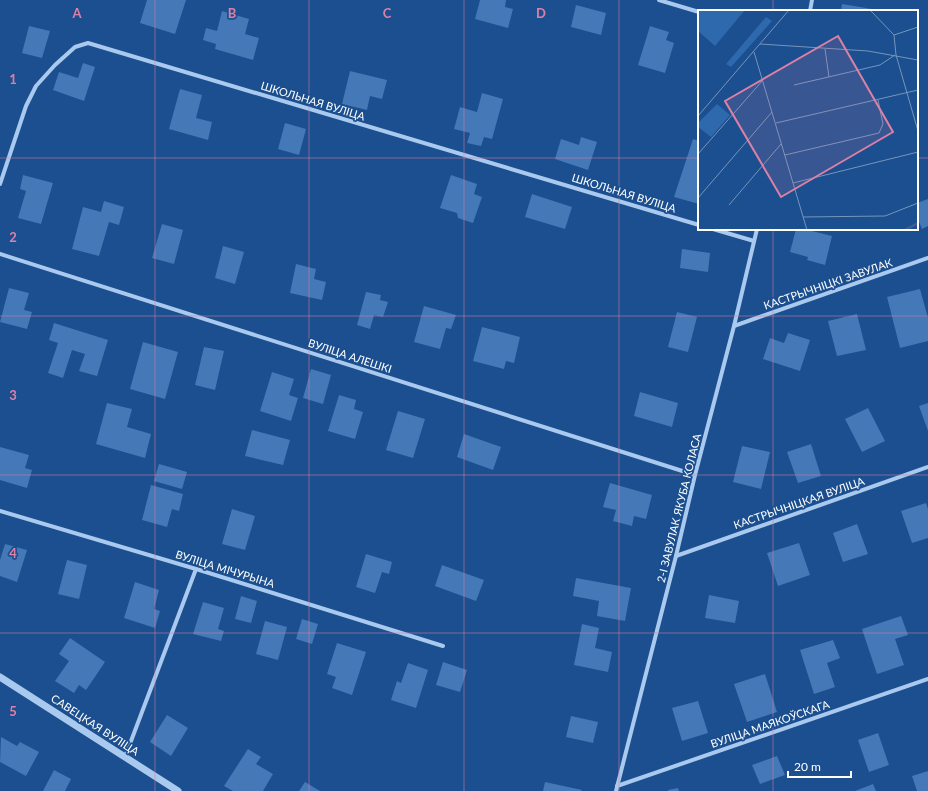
<svg xmlns="http://www.w3.org/2000/svg" width="928" height="791" font-family="Lato,sans-serif">
	<style>
		.building { fill: #4478b7 }
		.lines { fill: none; stroke-linecap: round; stroke-linejoin: round }
		.minor { stroke: #a9c9ee; stroke-width: 4 }
		.tertiary { stroke: #a9c9ee; stroke-width: 7 }
		.grid { fill: none; stroke: #dd80a5; stroke-width: 1; stroke-opacity: 0.55 }
		.labels { text-anchor: middle; stroke-width: 3.5; stroke-linejoin: round; paint-order: stroke }
		.street-label { font-size: 11px; fill: #fff; stroke: #1b4f8f }
		.inset-river { fill: none; stroke: #3c6290; stroke-width: 2 }
		.inset-road { fill: none; stroke: #7695bc; stroke-width: 1 }
		.view { fill: #dd80a5; fill-opacity: 0.15; stroke: #dd80a5; stroke-width: 2 }
		.inset-edge { fill: none; stroke: #fff; stroke-width: 2 }
		.grid-label { font-size: 13px; text-anchor: middle; font-weight: bold; fill: #dd80a5; stroke: #1b4f8f; stroke-width: 3.5; stroke-linejoin: round; paint-order: stroke }
	</style>
	<rect width="100%" height="100%" fill="#1b4f8f"/>
	<g class="building">
		<path d="M147,0H186L175,34L140,23Z"/>
		<path d="M480,0H506L505,7L513,9L508,28L475,19Z"/>
		<path d="M842,4L878,10V11H841Z"/>
		<path d="M576,5L606,13L601,35L571,27Z"/>
		<path d="M222,11L249,19L245,34L259,38L253,60L215,49L216,44L203,40L206,28L217,31Z"/>
		<path d="M29,26L50,31L42,58L22,53Z"/>
		<path d="M650,26L669,32L666,40L674,43L665,73L638,65Z"/>
		<path d="M83,63L95,67L84,101L53,90L59,72L78,78Z"/>
		<path d="M350,71L387,80L382,99L370,96L367,110L342,104Z"/>
		<path d="M180,89L202,95L196,118L212,122L208,140L169,129Z"/>
		<path d="M482,93L503,99L492,139L484,137L481,146L467,143L470,133L454,129L460,107L477,112Z"/>
		<path d="M285,123L306,129L299,155L278,149Z"/>
		<path d="M581,137L597,142L588,170L555,159L561,139L579,145Z"/>
		<path d="M693,139L699,141V204L674,197Z"/>
		<path d="M23,175L53,183L41,224L18,218L26,191L20,189Z"/>
		<path d="M451,175L477,184L474,194L482,197L473,223L458,218L457,213L440,208Z"/>
		<path d="M532,194L572,207L565,229L525,217Z"/>
		<path d="M928,199V226L922,229L917,217V203Z"/>
		<path d="M104,201L124,207L119,225L109,222L99,256L72,249L83,207L101,212Z"/>
		<path d="M162,224L183,230L174,264L152,258Z"/>
		<path d="M796,229H804L832,236L825,265L807,260L808,257L790,252Z"/>
		<path d="M223,246L244,252L235,284L215,278Z"/>
		<path d="M682,249L710,253L708,272L680,268Z"/>
		<path d="M296,264L316,269L314,279L326,282L322,300L290,293Z"/>
		<path d="M9,288L29,293L24,310L32,312L27,329L0,322Z"/>
		<path d="M920,289L928,318V341L900,348L887,297Z"/>
		<path d="M366,292L381,295L380,300L388,302L383,317L374,315L370,329L357,325Z"/>
		<path d="M424,306L456,315L451,329L446,328L440,349L414,342Z"/>
		<path d="M677,312L697,317L688,352L668,347Z"/>
		<path d="M857,314L866,350L837,356L828,321Z"/>
		<path d="M54,323L108,340L97,376L79,371L85,354L72,350L63,378L48,373L58,343L49,340Z"/>
		<path d="M482,327L520,337L514,363L506,361L504,369L473,361Z"/>
		<path d="M788,333L810,340L800,371L763,359L770,338L784,343Z"/>
		<path d="M143,342L178,352L165,399L130,389Z"/>
		<path d="M204,347L224,351L215,390L195,385Z"/>
		<path d="M311,369L331,375L323,404L303,398Z"/>
		<path d="M272,372L294,379L289,395L298,398L291,421L260,411Z"/>
		<path d="M640,392L678,403L672,427L634,416Z"/>
		<path d="M339,395L356,400L354,409L363,412L355,439L328,431Z"/>
		<path d="M107,403L132,409L127,427L151,434L145,458L96,444Z"/>
		<path d="M928,403V431L919,406Z"/>
		<path d="M868,408L885,441L862,452L845,419Z"/>
		<path d="M398,411L425,419L413,458L386,450Z"/>
		<path d="M252,430L290,440L283,465L245,456Z"/>
		<path d="M464,434L501,447L493,470L457,457Z"/>
		<path d="M811,444L821,476L798,483L787,452Z"/>
		<path d="M742,446L770,452L761,489L733,482Z"/>
		<path d="M0,447L29,455L25,468L32,470L27,488L0,480Z"/>
		<path d="M159,464L187,472L182,489L154,481Z"/>
		<path d="M610,483L652,495L646,519L634,516L632,526L613,521L616,510L603,507Z"/>
		<path d="M151,485L183,494L179,511L172,509L167,527L142,520Z"/>
		<path d="M926,503L928,509V538L912,543L901,511Z"/>
		<path d="M232,509L255,516L245,550L222,544Z"/>
		<path d="M857,524L868,554L843,562L833,533Z"/>
		<path d="M799,543L810,575L778,586L767,553Z"/>
		<path d="M5,544L27,550L17,582L0,576V560Z"/>
		<path d="M366,554L392,562L389,574L382,572L375,593L356,587Z"/>
		<path d="M67,560L87,565L79,599L58,594Z"/>
		<path d="M442,565L484,580L476,601L435,586Z"/>
		<path d="M576,578L631,588L625,621L597,616L599,601L573,596Z"/>
		<path d="M135,582L159,590L154,609L160,611L155,628L124,618Z"/>
		<path d="M709,595L739,601L735,623L705,618Z"/>
		<path d="M241,596L257,601L251,623L235,619Z"/>
		<path d="M203,602L224,608L218,629L224,631L221,641L193,634Z"/>
		<path d="M901,616L908,635L895,639L904,665L877,674L862,629Z"/>
		<path d="M302,619L318,624L312,644L296,639Z"/>
		<path d="M265,621L287,627L278,660L256,654Z"/>
		<path d="M582,624L599,628L595,648L612,652L608,672L574,665Z"/>
		<path d="M70,638L105,662L86,690L79,685L74,693L55,681L69,661L59,654Z"/>
		<path d="M833,640L840,658L827,663L835,687L814,694L800,650Z"/>
		<path d="M337,643L366,652L352,695L332,688L336,677L327,674Z"/>
		<path d="M443,662L467,670L460,692L436,685Z"/>
		<path d="M408,663L428,670L416,708L391,700L397,681L401,683Z"/>
		<path d="M765,674L777,712L747,722L734,684Z"/>
		<path d="M698,701L708,733L682,741L672,708Z"/>
		<path d="M167,715L188,728L171,756L150,742Z"/>
		<path d="M571,716L598,722L593,743L566,737Z"/>
		<path d="M878,733L889,765L869,772L858,740Z"/>
		<path d="M1,737L17,746L20,742L39,752L26,776L0,762Z"/>
		<path d="M248,749L261,757L256,764L273,774L263,791H233L224,786Z"/>
		<path d="M777,756L785,775L760,784L752,765Z"/>
		<path d="M54,770L71,779L65,791H43Z"/>
		<path d="M928,771V791H917L912,776Z"/>
		<path d="M305,782L320,791H299Z"/>
		<path d="M545,782L582,790L581,791H543Z"/>
		<path d="M873,784L876,791H855Z"/>
		<path d="M678,788L679,791H668V790Z"/>
	</g>
	<g class="lines">
		<g class="minor">
			<path d="M659,0L699,12"/>
			<path d="M810,11L812,0"/>
			<path d="M0,184L26,106L36,86L55,65L75,47L88,43L699,225"/>
			<path d="M713,229L754,241"/>
			<path d="M0,254L695,475"/>
			<path d="M734,326L928,258"/>
			<path d="M0,511L196,569L443,646"/>
			<path d="M676,556L928,467"/>
			<path d="M125,757L196,569"/>
			<path d="M617,786L928,679"/>
			<path d="M616,791L676,556L695,475L734,326L757,229"/>
		</g>
		<path class="tertiary" d="M0,677L178,791"/>
	</g>
	<path class="grid" d="M155,0V791M309,0V791M464,0V791M619,0V791M773,0V11M0,158H699M917,158H928M773,229V791M0,316H928M0,475H928M0,633H928"/>
	<g class="labels">
		<g class="street-label">
			<text transform="translate(313 101) rotate(17)" y="4">ШКОЛЬНАЯ ВУЛІЦА</text>
			<text transform="translate(624 193) rotate(17)" y="4">ШКОЛЬНАЯ ВУЛІЦА</text>
			<text transform="translate(828 284) rotate(-19)" y="4">КАСТРЫЧНІЦКІ ЗАВУЛАК</text>
			<text transform="translate(350 356) rotate(18)" y="4">ВУЛІЦА АЛЕШКІ</text>
			<text transform="translate(799 503) rotate(-19)" y="4">КАСТРЫЧНІЦКАЯ ВУЛІЦА</text>
			<text transform="translate(679 508) rotate(-76)" y="4">2-І ЗАВУЛАК ЯКУБА КОЛАСА</text>
			<text transform="translate(225 569) rotate(17)" y="4">ВУЛІЦА МІЧУРЫНА</text>
			<text transform="translate(770 724) rotate(-19)" y="4">ВУЛІЦА МАЯКОЎСКАГА</text>
			<text transform="translate(95 725) rotate(33)" y="4">САВЕЦКАЯ ВУЛІЦА</text>
		</g>
	</g>
	<g transform="translate(698 10)">
		<rect width="220" height="220" fill="#1b4f8f"/>
		<path d="M0,0H47L17,36L0,21ZM68,7L74,11L33,57L28,54ZM19,94L32,105L13,127L0,117V113Z" fill="#2e69ad"/>
		<path class="inset-river" d="M207,220L220,213"/>
		<path class="inset-road" d="M172,0L196,25L198,45L220,121M196,25L220,17M62,34L170,41L220,50M127,39L131,67M56,42L109,220M96,75L182,55L197,45M0,106L91,0M78,113L220,80M0,144L65,70M87,145L181,123L185,114L180,90M95,173L220,142M0,188L74,102M31,195L83,134M105,207L187,206L220,193"/>
		<path class="view" d="M140,26L195,122L83,187L27,91Z"/>
		<rect width="220" height="220" class="inset-edge"/>
	</g>
	<g class="grid-label">
		<text x="77" y="18">A</text>
		<text x="232" y="18">B</text>
		<text x="387" y="18">C</text>
		<text x="541" y="18">D</text>
		<text x="13" y="84">1</text>
		<text x="13" y="242">2</text>
		<text x="13" y="400">3</text>
		<text x="13" y="558">4</text>
		<text x="13" y="716">5</text>
	</g>
	<path d="M788 771v6h63v-6" fill="none" stroke="#ffffff" stroke-width="2"/>
	<text x="794" y="771" font-size="12" fill="#ffffff" stroke="#1b4f8f" stroke-width="3" paint-order="stroke">20 m</text>
</svg>
